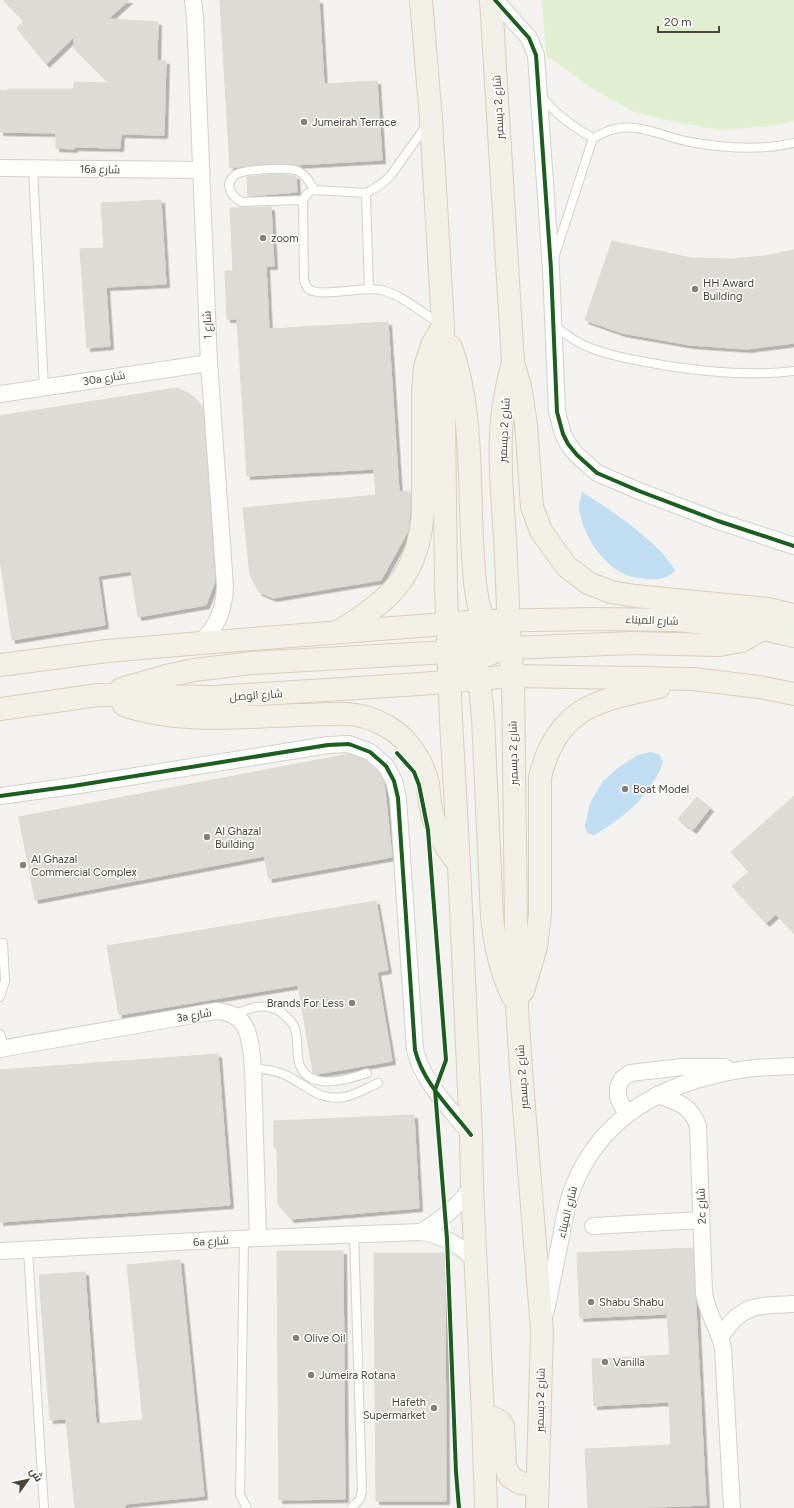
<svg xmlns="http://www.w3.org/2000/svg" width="794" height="1508" font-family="Figtree,Cairo,sans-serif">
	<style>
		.green { fill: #e1eecf }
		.water { fill: #c0ddf1 }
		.building { fill: #dedbd6; stroke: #dcd9d4; filter: url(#shadow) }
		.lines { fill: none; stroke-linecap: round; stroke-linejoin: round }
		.lane-casing { stroke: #d2d0cb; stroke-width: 10 }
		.street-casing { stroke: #d2d0cb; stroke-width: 18 }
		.primary-casing { stroke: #d6cebb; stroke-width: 24 }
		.lane { stroke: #fdfdfc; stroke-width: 8 }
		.street { stroke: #fdfdfc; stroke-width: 16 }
		.primary { stroke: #f2efe6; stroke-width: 22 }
		.cycleway-casing { stroke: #fff; stroke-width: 6 }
		.cycleway { stroke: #1b5e20; stroke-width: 4 }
		.poi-dot { fill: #868178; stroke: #fff; stroke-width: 1.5 }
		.labels { text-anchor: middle; stroke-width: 3; stroke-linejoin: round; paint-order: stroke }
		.street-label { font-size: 11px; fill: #4b4439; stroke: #fff }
		.poi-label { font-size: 11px; fill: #4b4439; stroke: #fff; text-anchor: start }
	</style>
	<defs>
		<filter id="shadow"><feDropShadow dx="3.5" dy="3.5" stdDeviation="0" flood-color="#0004"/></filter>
	</defs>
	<rect width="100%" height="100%" fill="#f4f2ee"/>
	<path class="green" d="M542,0H794V121L772,126L719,130L676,122L634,112L590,87L546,55Z"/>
	<g class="water">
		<path d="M582,492C607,507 663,545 675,571C666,579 658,580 646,579C639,578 629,577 622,573C600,561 582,533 579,508C579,503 581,497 582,492Z"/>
		<path d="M651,752L660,755L663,763C651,795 624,818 594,835L587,833L585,826L590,803L603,781L619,767L638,755Z"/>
	</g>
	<g class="building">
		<path d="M3,0H129L108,19L158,22L157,61H166L164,135L121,134L120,148L74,147V149L56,148V133L0,132V90L8,91V89H74V82L109,83L74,48V37L46,64L17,28L24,21Z"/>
		<path d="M220,0H319L324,84L377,81L382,160L295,165L265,164L230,168Z"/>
		<path d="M276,174L296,176L297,192L248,196L247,177Z"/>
		<path d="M161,200L166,284L106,287L110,346L87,348L80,249L104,248L101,203Z"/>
		<path d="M271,207L274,266H266L269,329L388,322L399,492L410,491V510L408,531L381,580L273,598L259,592L250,575L243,508L376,495L374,469L247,476L237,319H227L225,271H233L230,208Z"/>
		<path d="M612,241L691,258L732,259L765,256L794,250V343L747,349L690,345L622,333L585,320Z"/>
		<path d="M177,388L190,394L203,408L215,581L206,605L138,617L131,571L98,576L105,625L12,640L0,559V416Z"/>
		<path d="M349,754L365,760L378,772L384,782L392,857L269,879L264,856L35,900L19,817Z"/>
		<path d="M794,796V933L776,914L766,923L732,886L749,872L731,852Z"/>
		<path d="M697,797L710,808L693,830L678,819Z"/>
		<path d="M376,901L388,970L377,972L392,1061L317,1074L313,1073L298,985L119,1015L107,946Z"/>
		<path d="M218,1054L230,1205L0,1222V1070Z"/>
		<path d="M414,1115L419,1208L291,1219L278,1204L277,1148H274V1121Z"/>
		<path d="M693,1248L706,1505L629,1508H588L585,1449L671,1445L669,1402L594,1406L592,1359L670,1355L667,1314L580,1318L577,1253Z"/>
		<path d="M277,1251H343L345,1499L279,1500Z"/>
		<path d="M374,1253H445L446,1501H376Z"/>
		<path d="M180,1260L204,1496L125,1504V1508H75L66,1419L50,1420L39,1275L85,1272L96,1424L143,1420L127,1265Z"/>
	</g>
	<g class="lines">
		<defs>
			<g id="lane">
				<path d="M541,96C555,114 573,127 593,138"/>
				<path d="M426,126L391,175C384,183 376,188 366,193L314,190L307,194L303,200L304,281L308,289C321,298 362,286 381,290C402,295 421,312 439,323"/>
				<path d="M33,169L44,387"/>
				<path d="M366,193L369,289"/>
				<path d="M303,200L242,202C232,197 223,185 235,175C242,169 289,167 298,171C306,175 310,182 314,190"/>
				<path d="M554,258L593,138C600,135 608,130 615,129C640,123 667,138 690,142C724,148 760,151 794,143"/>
				<path d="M554,325C566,335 578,344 593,349C610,355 628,359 646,362C694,371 745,377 794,371"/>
				<path d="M0,997L5,981L3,943"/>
				<path d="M233,1015C249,1008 265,1001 282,1013C286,1016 291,1021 294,1026C299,1037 296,1051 299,1063C308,1092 347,1080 367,1073"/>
				<path d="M0,1034L5,1049"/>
				<path d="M253,1068C263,1069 273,1070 283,1074C306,1083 317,1102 344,1097C356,1095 367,1088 378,1083"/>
				<path d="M244,1239L240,1495L247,1508"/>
				<path d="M28,1250L44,1508"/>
				<path d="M351,1508L360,1499L362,1491L354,1234"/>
			</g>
			<g id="street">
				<path d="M193,0L195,17L209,363L225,586C224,611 218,624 201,643"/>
				<path d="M495,0L529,38L536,55L551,269L557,412L563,434L568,444L577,455L597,473L639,491L718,521L794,546"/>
				<path d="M0,168L200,170"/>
				<path d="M0,394L209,363"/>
				<path d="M0,796L73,786L328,745L349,744L370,752L386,766L394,781L398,798L415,1050C423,1083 451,1109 471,1135"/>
				<path d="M0,1049L216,1011C251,1013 250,1040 253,1068L258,1238"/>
				<path d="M657,1095C677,1102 690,1104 698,1126L704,1293C707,1313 719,1329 723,1348L732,1508"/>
				<path d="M629,1112L622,1106L618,1097V1087L622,1079L630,1073L682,1067H725"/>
				<path d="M593,1226L701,1220"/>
				<path d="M421,1232C442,1220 458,1206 472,1187"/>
				<path d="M0,1251L258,1238L421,1232C444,1236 460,1245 476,1261"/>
				<path d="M546,1311C551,1287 556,1262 561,1237C564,1220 567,1201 574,1185C604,1111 671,1080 746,1069C762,1067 778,1067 794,1066"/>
				<path d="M720,1338C741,1303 757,1306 794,1304"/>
			</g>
			<g id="primary">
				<path d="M421,0L431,119L443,325L446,588L451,720L459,865L471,1135L472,1187L483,1416L486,1508"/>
				<path d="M491,0L513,362C508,381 504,399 502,419C498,463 504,513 506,558C508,597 508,637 513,676L517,1007L521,1070L542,1330L537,1508"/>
				<path d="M451,347C472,406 469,475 472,537C474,572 474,601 488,635"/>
				<path d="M513,362L520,386L526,424L532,507L541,531L566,566L588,583L611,592L635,596L768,609L794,615"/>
				<path d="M341,630C392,599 419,574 423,511V390L425,367L432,345L441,330"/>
				<path d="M457,635L467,646L479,679L483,718L492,917C495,945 500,971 513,997"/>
				<path d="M0,665L107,651L201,643L482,621L594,619L677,620L762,629L794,636"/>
				<path d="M463,671C477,658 491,652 510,648L632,643L719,645L742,641L762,629"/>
				<path d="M121,689L166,676L194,670L252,663L448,652C472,645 489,635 509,621"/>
				<path d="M124,705C176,724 243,717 298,715C319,715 345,711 365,717C380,721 398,731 408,744C417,755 425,769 428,784C429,792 429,800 431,808C435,829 445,848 459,864"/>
				<path d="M0,709L98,695L214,697L420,684L513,676L693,679L759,687L794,694"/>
				<path d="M523,991L536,947L540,914V777C558,707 596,701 659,687"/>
				<path d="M483,1416C493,1417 498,1418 503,1426L505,1466L510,1477L520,1483L538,1485"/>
			</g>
		</defs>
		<use href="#lane" class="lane-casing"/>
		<use href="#street" class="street-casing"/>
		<use href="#primary" class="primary-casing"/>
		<use href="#lane" class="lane"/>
		<use href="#street" class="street"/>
		<use href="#primary" class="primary"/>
		<defs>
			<g id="cycleway">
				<path d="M495,0L529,38L536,55L551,269L557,412L563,434L568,444L577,455L597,473L639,491L718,521L794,546"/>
				<path d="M397,753L414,772L419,785L428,830L446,1060L435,1090L447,1239L456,1472L459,1508"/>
				<path d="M0,796L73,786L328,745L349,744L370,752L386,766L394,781L398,798L415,1050C423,1083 451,1109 471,1135"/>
			</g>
		</defs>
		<use href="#cycleway" class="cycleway-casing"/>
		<use href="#cycleway" class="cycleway"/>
	</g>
	<g class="poi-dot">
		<circle cx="304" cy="122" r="4"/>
		<circle cx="263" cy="238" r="4"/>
		<circle cx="695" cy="289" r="4"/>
		<circle cx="625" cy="789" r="4"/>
		<circle cx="207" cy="837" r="4"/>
		<circle cx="23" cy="865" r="4"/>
		<circle cx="352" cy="1003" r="4"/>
		<circle cx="591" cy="1302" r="4"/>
		<circle cx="296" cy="1338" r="4"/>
		<circle cx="605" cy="1362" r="4"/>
		<circle cx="311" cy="1375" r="4"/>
		<circle cx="434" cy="1408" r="4"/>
	</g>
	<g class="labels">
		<g class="street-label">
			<text transform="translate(498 107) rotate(-93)" y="4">شارع 2 ديسمبر</text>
			<text transform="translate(100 169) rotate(1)" y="4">16a شارع</text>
			<text transform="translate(207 325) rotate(-92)" y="4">شارع 1</text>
			<text transform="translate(104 378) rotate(-9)" y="4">30a شارع</text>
			<text transform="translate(504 430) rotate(-87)" y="4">شارع 2 ديسمبر</text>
			<text transform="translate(652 620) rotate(2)" y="4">شارع الميناء</text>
			<text transform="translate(256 695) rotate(-4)" y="4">شارع الوصل</text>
			<text transform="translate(513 753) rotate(-91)" y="4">شارع 2 ديسمبر</text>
			<text transform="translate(194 1015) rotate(-10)" y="4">3a شارع</text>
			<text transform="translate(522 1077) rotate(-94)" y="4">شارع 2 ديسمبر</text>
			<text transform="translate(701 1206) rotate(-92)" y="4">2c شارع</text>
			<text transform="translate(567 1212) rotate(-76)" y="4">شارع الميناء</text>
			<text transform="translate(211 1241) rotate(-3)" y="4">6a شارع</text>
			<text transform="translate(540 1400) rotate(-89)" y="4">شارع 2 ديسمبر</text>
		</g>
		<g class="poi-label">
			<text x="312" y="126">Jumeirah Terrace</text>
			<text x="271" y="242">zoom</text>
			<text x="703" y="287">HH Award<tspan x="703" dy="13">Building</tspan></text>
			<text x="633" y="793">Boat Model</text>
			<text x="215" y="835">Al Ghazal<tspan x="215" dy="13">Building</tspan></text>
			<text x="31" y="863">Al Ghazal<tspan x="31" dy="13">Commercial Complex</tspan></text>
			<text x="344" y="1007" text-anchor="end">Brands For Less</text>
			<text x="599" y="1306">Shabu Shabu</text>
			<text x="304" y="1342">Olive Oil</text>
			<text x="613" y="1366">Vanilla</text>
			<text x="319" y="1379">Jumeira Rotana</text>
			<text x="426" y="1406" text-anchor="end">Hafeth<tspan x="426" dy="13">Supermarket</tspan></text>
		</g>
	</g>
	<g transform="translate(28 1480) rotate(57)" stroke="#ffffff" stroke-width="3" paint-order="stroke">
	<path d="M0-3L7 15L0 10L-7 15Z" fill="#4b4439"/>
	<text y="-6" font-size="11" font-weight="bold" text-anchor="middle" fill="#4b4439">ش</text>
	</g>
	<path d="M658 26v6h61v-6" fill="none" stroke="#4b4439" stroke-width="2"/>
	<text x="664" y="26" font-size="12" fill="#4b4439" stroke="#ffffff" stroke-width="3" paint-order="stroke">20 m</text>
</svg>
